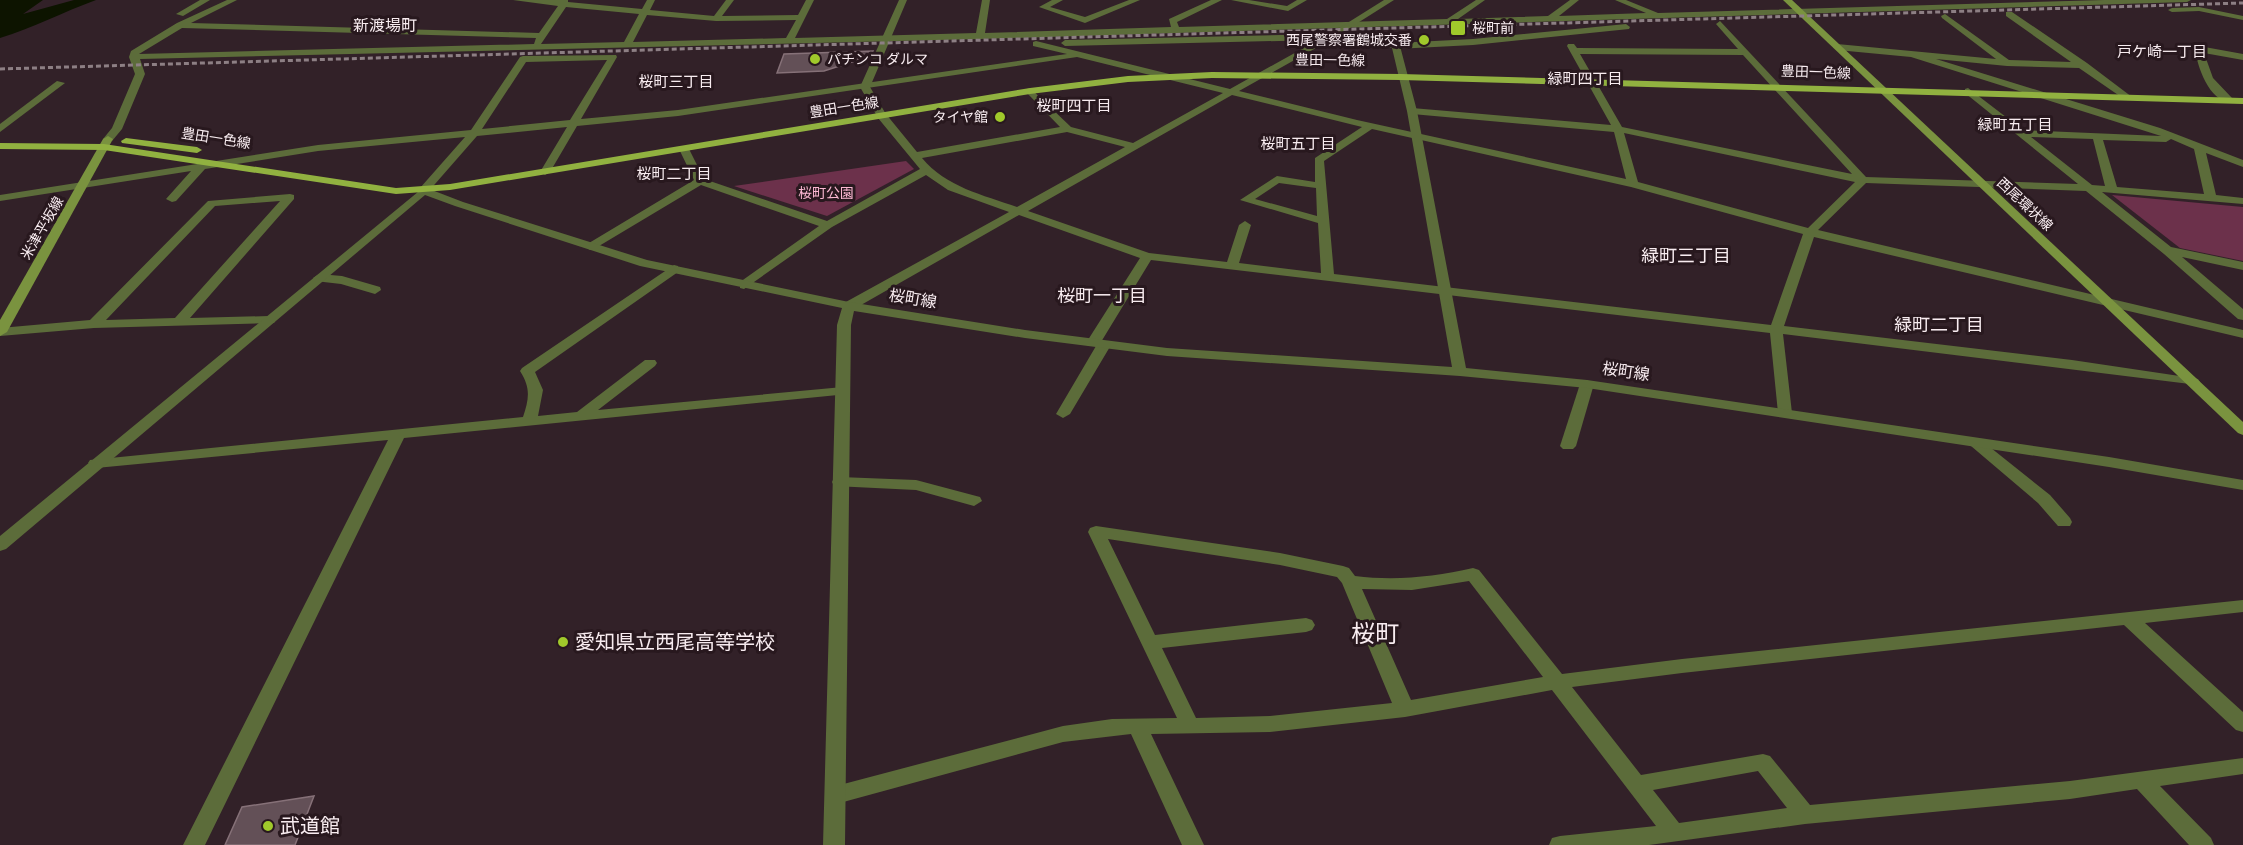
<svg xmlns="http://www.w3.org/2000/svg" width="2243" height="845" font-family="Signika,'Noto Sans JP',sans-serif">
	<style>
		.green { fill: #6c314b }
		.water { fill: #0d1400 }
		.building { fill: #635057; stroke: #867178; stroke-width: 1.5 }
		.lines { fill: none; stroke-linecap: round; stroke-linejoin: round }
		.minor { fill: #5c6c3a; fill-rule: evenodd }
		.tertiary { fill: #5c6c3a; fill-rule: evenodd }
		.secondary { fill: #7a933f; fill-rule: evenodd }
		.primary { fill: #91b140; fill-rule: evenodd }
		.rail { stroke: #8d7f84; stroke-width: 3; stroke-dasharray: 5 3; stroke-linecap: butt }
		.poi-dot { fill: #a0c92b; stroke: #28181e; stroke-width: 2 }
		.labels { text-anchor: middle; stroke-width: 6; stroke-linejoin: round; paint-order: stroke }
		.far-poi-label { font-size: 14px; fill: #f8ecf0; stroke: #28181e; text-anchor: start }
		.far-street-label { font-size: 14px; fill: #f8ecf0; stroke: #28181e }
		.far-park-label { font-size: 14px; fill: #fbb8d2; stroke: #28181e }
		.far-neighbourhood-label { font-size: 15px; fill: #f8ecf0; stroke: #28181e }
		.far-quarter-label { font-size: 16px; fill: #f8ecf0; stroke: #28181e }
		.street-label { font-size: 16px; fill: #f8ecf0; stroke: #28181e }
		.neighbourhood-label { font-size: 18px; fill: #f8ecf0; stroke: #28181e }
		.near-poi-label { font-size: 20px; fill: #f8ecf0; stroke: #28181e; text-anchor: start }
		.near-quarter-label { font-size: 24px; fill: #f8ecf0; stroke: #28181e }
	</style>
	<rect width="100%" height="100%" fill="#322128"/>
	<g class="green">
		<path d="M906,161L914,169L827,216L734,186Z"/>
		<path d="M2112,195L2243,207V261L2180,248Z"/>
	</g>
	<path class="water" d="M0,0H43L23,14L74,0H96C63,12 33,28 0,38Z"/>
	<g class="building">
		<path d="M873,51L871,56L824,71L777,73L784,54Z"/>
		<path d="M314,796L295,845H225L242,807Z"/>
	</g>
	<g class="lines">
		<g class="minor">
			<path d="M200,0H210L183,16L176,14Z"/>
			<path d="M227,0H237L191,23L539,33L558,6L513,0H568V2L642,9L647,0H655L650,10L714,16L726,0H734L722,16L798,15L806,0H814L795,38L976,33L982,0H990L985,33L1171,27L1169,19L1211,0H1222L1177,22L1179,27L1447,19L1476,0H1485L1458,19L1548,16L1570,0H1579L1559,16L1646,13L1615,0H1626L1658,13L2104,0H2191L2187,2L980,39L140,59L145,74L122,129L112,141H104L103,139L112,128L135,74L129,57L131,51L177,23ZM566,7L639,14L624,42L541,44ZM647,15L716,21L796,20L786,38L633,42ZM182,28L536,38L534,44L139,54Z"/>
			<path d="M1052,0H1063L1050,7L1085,17L1129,0H1140L1085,23L1039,7Z"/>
			<path d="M1231,0H1249L1287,6L1297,0H1307L1288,11Z"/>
			<path d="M2199,7L2243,16V20L2199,11L2172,12L2168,10L2172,8Z"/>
			<path d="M2006,12H2012L2087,63L2132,97L2124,99L2079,68L2007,66L1936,59L2160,128L2243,160V167L2206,153L2216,195L2243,198V204L2102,192L2171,247L2243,262V270L2182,257L2243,309V320L2238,319L2164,254L2086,191L1866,183L1818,230L2243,330V338L1814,237L1784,326L2072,360L2193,378L2198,379L2200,382L2198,385L1783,334L1792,413L1785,417L1778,413L1770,333L1151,260L1101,342H1109L1111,345L1070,414L1063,418L1056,414L1096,346H1088L1086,343L1140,258L1019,215L854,309H844L842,306L844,303L1009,212L948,190L926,175L832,227L744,289L740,288V282L819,226L701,185L594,249L590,250L584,246L694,180L679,149L684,146L689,149L704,179L827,221L920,169L878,118V114H886L917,152L1060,127L1027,93V89L1030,88L1071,127L1133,143L1223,93L1077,57L678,116L577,126L550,172L545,175L540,172L567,127L477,136L428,192H420V188L465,137L318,151L205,169L176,201L172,202L166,199L191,171L0,201V195L318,145L471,130L520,57L523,56L616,55L617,57L581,119L678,110L1067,54L1033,46V42L1036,41L1230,89L1318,40L1065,46L1061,43L1065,40L1329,34L1333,37L1332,39L1239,91L1357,120L1626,179L1614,132L1412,114L1407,111L1412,108L1611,125L1567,46L1568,44H1574L1577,48L1738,49L1716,24L1720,21L1866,177L2078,184L1965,93V89L1968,88L2023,130L2161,136L1911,57L1837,50L1833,47L1837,44L1996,59L1942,18L1941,16L1945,14L2009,60L2071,62L2006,16ZM1580,54L1743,55L1852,174L1622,127ZM607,60L570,120L482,129L526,62ZM1232,95L1362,127L1315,158V182L1277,176L1240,200L1318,223L1321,273L1239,263L1251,225L1245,221L1239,225L1227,262L1149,253L1028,211ZM1372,129L1631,187L1803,234L1771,325L1334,274L1324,161ZM1067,132L1125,147L1017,207C983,195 946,187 922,158ZM1624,133L1855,182L1808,228L1638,182ZM2031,137L2093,139L2105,186L2092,185ZM2171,139L2194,149L2204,194L2117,187L2103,140L2166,142ZM1279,183L1316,188L1317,216L1255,199Z"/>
			<path d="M1626,24L1630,27L1629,29L1473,45L1396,49L1392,46L1396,43L1473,39Z"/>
			<path d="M2199,46L2243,54V60L2204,53L2213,78L2232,98V102C2210,104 2197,66 2195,49Z"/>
			<path d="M57,81L65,83L0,132V124Z"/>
			<path d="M290,194L294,195V199L190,318L269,316L274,317L276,320L274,323L94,328L0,336V328L90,320L208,201ZM280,201L175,318L106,320L215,206Z"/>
			<path d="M674,265L678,266V272L535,372L543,390L538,416L577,412L645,360H655L657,363L655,366L598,410L843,387L850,391L848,394L404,438L205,845H183L388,440L96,468L88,463L90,460L523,417C529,399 531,388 520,371L522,368Z"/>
			<path d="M319,274L342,276L380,287L381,290L375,294L341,284L315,281L313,278Z"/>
			<path d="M1587,380L1594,384L1576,446L1573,449H1563L1560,446L1580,384Z"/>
			<path d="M1976,438L1981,440L2050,495L2070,518L2072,522L2070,526H2058L2038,503L1971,446L1968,443Z"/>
			<path d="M840,477L916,480L980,497L982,501L974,506L916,490L834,486L832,482L834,478Z"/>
			<path d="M1096,526L1280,553L1343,566L1349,568L1355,576C1395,581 1434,577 1473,568L1479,570L1562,674L1682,659L2243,600V612L2145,623L2243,712V732L2236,730L2124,625L1682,673L1572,687L1641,775L1763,754L1770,756L1810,805L2070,781L2243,758V774L2160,786L2211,838L2214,845H2189L2137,789L2070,799L1805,824L1649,845H1549L1552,838L1560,836L1656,826L1552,690L1405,717L1270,732L1151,734L1204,845H1182L1131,734L1063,742L836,804L829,801L825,795L829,789L836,786L1063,726L1112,719L1177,718L1088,532L1090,528ZM1108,539L1280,565L1337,577L1342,583L1392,703L1270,716L1196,718L1162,648L1306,632L1312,630L1315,625L1312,620L1306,618L1155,635ZM1469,581L1543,677L1411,700L1362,589L1412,590ZM1758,771L1787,808L1679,823L1653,790Z"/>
		</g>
		<g class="tertiary">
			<path d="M899,0H907L870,87L887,116L882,119L877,116L860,87Z"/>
			<path d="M1384,0H1394L1337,36L1396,43L1400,46L1417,111L1466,368L1587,380L2109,457L2243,480V490L2109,467L1587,388L1460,376L1167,356L1025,338L854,311L851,325L845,845H823L837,325L842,308L640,266L455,206L425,195L6,549L0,551V536L424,187L463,202L647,260L849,302L1025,330L1167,348L1452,367L1407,111L1392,48L1325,37Z"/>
		</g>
		<g class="secondary">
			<path d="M1783,0H1792L2243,422V435L2238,433Z"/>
			<path d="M108,136L113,139L7,332L0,336V320L103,139Z"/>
		</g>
		<g class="primary">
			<path d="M1212,72L1401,74L2243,98V104L1401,80L1212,78L1128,82L1030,94L450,190L396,194L104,150L0,149V143L104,144L396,188L450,184L1030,88L1128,76Z"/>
			<path d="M126,138L197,147L202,150L197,153L122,143L121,141Z"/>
		</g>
		<path class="rail" d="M0,69L2243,3"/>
	</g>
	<g class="poi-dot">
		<rect x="1450" y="20" width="16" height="16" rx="3"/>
		<circle cx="1424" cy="40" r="6"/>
		<circle cx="815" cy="59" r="6"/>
		<circle cx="1000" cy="117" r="6"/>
		<circle cx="563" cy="642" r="6"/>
		<circle cx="268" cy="826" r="6"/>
	</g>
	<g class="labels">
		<g class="far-poi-label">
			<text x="1472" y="33">桜町前</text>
			<text x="1412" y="45" text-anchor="end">西尾警察署鶴城交番</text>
			<text x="827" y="64">パチンコ ダルマ</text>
			<text x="988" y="122" text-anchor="end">タイヤ館</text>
		</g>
		<g class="far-street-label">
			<text transform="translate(1330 60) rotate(1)" y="5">豊田一色線</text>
			<text transform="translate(1816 72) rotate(2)" y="5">豊田一色線</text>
			<text transform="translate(844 107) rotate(-9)" y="5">豊田一色線</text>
			<text transform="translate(216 138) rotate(9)" y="5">豊田一色線</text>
			<text transform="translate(2025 204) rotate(43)" y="5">西尾環状線</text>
			<text transform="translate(42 228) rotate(-60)" y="5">米津平坂線</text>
		</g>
		<g class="far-park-label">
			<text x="826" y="198">桜町公園</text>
		</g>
		<g class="far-neighbourhood-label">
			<text x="2162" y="57">戸ケ崎一丁目</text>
			<text x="1585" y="84">緑町四丁目</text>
			<text x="676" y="87">桜町三丁目</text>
			<text x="1074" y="111">桜町四丁目</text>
			<text x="2015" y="130">緑町五丁目</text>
			<text x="1298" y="149">桜町五丁目</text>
			<text x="674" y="179">桜町二丁目</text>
		</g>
		<g class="far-quarter-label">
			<text x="385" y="31">新渡場町</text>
		</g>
		<g class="street-label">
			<text transform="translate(913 298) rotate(9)" y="6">桜町線</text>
			<text transform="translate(1626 371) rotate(8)" y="6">桜町線</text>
		</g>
		<g class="neighbourhood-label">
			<text x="1686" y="262">緑町三丁目</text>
			<text x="1102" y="302">桜町一丁目</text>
			<text x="1939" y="331">緑町二丁目</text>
		</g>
		<g class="near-poi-label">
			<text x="575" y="649">愛知県立西尾高等学校</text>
			<text x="280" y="833">武道館</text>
		</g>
		<g class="near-quarter-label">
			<text x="1375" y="642">桜町</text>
		</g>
	</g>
</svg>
